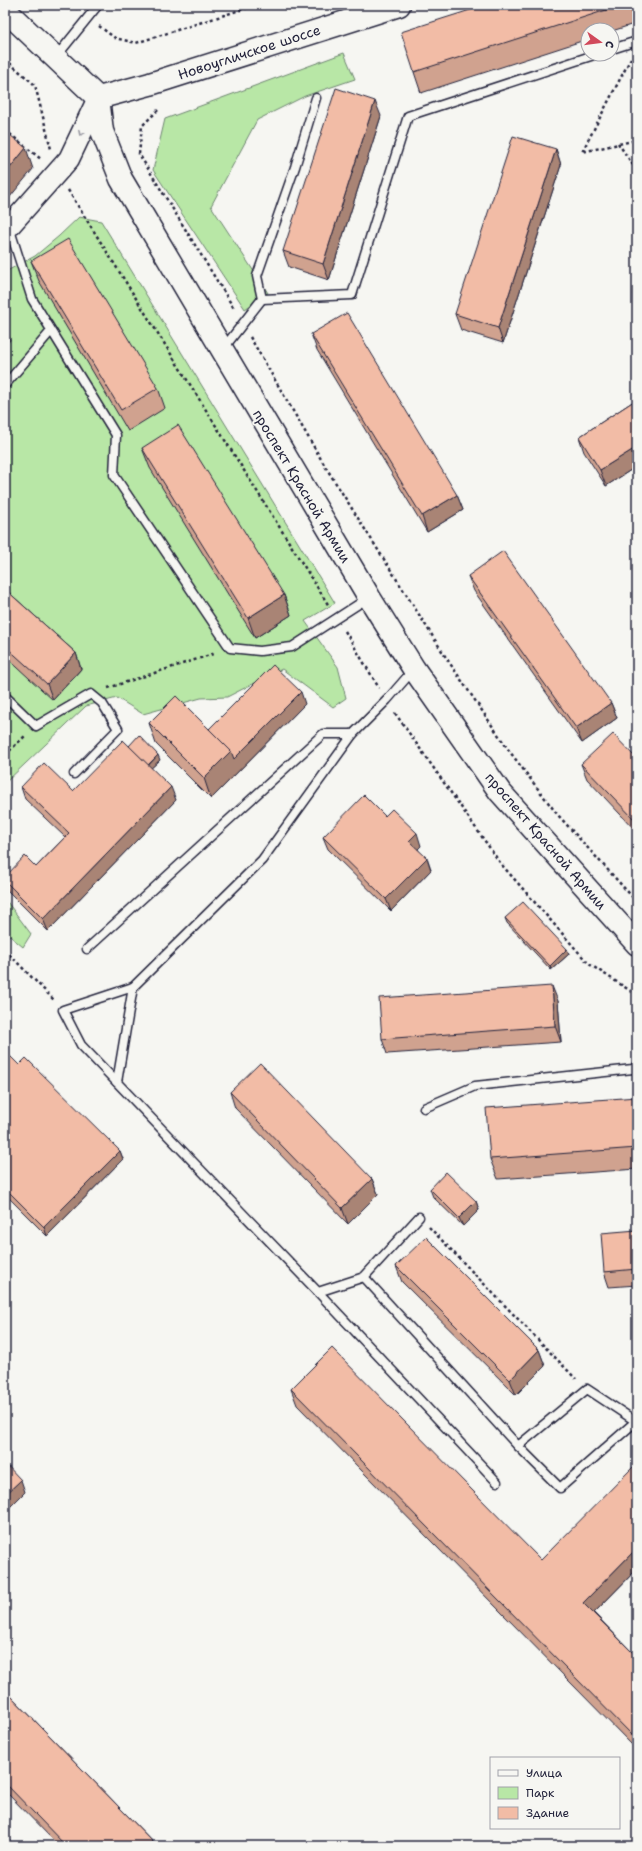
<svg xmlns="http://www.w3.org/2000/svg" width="642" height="1851" font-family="'Shantell Sans',sans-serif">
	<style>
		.green { fill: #b8e7a6; stroke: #6d8470 }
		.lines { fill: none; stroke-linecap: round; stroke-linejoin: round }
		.service-casing { stroke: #22223b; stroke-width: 11 }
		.tertiary-casing { stroke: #22223b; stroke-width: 23 }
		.secondary-casing { stroke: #22223b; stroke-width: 25 }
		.path { stroke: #22223b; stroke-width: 2.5; stroke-dasharray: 3 3; stroke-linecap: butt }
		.service { stroke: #f6f6f2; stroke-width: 8 }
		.tertiary { stroke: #f6f6f2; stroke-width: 20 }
		.secondary { stroke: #f6f6f2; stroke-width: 22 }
		.wall { fill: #d0a28f; stroke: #22223b }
		.shaded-wall { fill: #a98474; stroke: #22223b }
		.building { fill: #f2bca6; stroke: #22223b }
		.oneway { stroke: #9797a0 }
		.labels { text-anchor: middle; stroke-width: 4; stroke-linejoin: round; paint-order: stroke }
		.street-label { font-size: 14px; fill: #22223b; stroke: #f6f6f2 }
	</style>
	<rect width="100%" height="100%" fill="#f6f6f2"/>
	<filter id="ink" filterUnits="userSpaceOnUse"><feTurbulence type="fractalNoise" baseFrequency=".025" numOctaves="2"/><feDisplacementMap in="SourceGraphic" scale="8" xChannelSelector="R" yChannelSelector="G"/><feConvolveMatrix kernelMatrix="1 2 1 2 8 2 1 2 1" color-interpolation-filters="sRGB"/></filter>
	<g filter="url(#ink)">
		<g class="green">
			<path d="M344,53L355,79L305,96L257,120L211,206L268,293L245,309L153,170L165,119Z"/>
			<path d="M79,217L101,221L335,603L305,621L338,667L346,698L333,707L282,669L227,697L201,698L143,714L117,698L86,706L5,783V272L35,256L59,236Z"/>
			<path d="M5,899L31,934L23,947L5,932Z"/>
		</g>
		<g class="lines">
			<defs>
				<g id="service">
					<path d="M612,49L637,41"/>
					<path d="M56,57L98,5"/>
					<path d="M9,227L32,299L116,435L114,475L230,648L260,651L292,647L368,598"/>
					<path d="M262,299L352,295L408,116L597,54"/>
					<path d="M223,349L262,299L257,276L295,167L316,98"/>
					<path d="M5,385L51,331"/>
					<path d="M414,669L387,700L353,734L262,860L133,987L63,1010L81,1045L318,1292L364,1277L518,1446L587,1389L637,1422"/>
					<path d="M5,696L36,726L91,694L102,703L118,729L74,774"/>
					<path d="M87,949L323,734H353"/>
					<path d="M117,1082L133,987"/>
					<path d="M424,1108L475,1086L633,1069L637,1066"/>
					<path d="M364,1277L419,1217"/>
					<path d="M318,1292L497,1482"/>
					<path d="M518,1446L560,1488L635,1422"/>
				</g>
				<path id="tertiary" d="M5,231L69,159L98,98"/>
				<g id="secondary">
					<path d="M5,10L98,98L102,131L121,179L369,597L414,669L500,792L637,944"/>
					<path d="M98,98L150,84L399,5"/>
				</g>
			</defs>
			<use href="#service" class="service-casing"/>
			<use href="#tertiary" class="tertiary-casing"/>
			<use href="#secondary" class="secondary-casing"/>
			<g class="path">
				<path d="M72,5L77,9"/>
				<path d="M99,26L115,38L136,43L256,5"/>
				<path d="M631,58L582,152L637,140"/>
				<path d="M5,59L35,85L51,149"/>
				<path d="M158,110L142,126L139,154L235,310"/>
				<path d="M5,130L42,160"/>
				<path d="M618,143L637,171"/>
				<path d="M68,190L329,606"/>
				<path d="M250,337L325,466L447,659L510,752L557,814L637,902"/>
				<path d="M345,631L379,688"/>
				<path d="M108,688L216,653"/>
				<path d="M395,713L501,864L589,964L637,995"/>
				<path d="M5,755L25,736"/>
				<path d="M5,950L54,1000"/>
				<path d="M429,1227L576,1379"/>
			</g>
			<use href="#service" class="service"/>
			<use href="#tertiary" class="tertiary"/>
			<use href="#secondary" class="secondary"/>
		</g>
		<g class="wall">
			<path d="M486,5H635L637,12V23L612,31V30H588V39L421,93L414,72Z"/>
			<path d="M381,116L329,280L289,267L283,251Z"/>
			<path d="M556,149L561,165L503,343L461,330L455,314Z"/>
			<path d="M31,261L158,388L165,408L128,431L39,281Z"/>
			<path d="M311,334L457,495L463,510L427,532L317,350Z"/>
			<path d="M637,399V466L606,486L584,452L579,437Z"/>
			<path d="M142,448L284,595L291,615L255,638L150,468Z"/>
			<path d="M468,576L611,703L617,718L582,743L474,591Z"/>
			<path d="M5,589L76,653L81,669L53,700L5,656Z"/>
			<path d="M305,704L211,799L156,744L149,723L209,729Z"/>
			<path d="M129,746L160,760L151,768L176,800L48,931L8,891L5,884V877L36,867L65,837L25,799L21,787L73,791Z"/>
			<path d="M637,759V832L587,779L581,764Z"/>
			<path d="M385,816L421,846L418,849L431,870L391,911L328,849L323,837Z"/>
			<path d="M505,918L567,949L569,954L551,970L507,923Z"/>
			<path d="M558,1001L561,1042L387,1054L382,1039Z"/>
			<path d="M5,1055L120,1151L123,1159L47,1236L5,1194Z"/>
			<path d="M230,1092L372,1179L378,1194L348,1224L235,1108Z"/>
			<path d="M637,1097V1169L498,1179L490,1159Z"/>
			<path d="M430,1189L476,1201L479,1210L463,1226L433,1197Z"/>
			<path d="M637,1230V1285L609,1287L604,1272Z"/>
			<path d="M396,1266L539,1350L545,1366L516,1395L402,1282Z"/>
			<path d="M291,1389L541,1560L637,1569L594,1613L637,1657V1750L297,1405Z"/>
			<path d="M5,1690L157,1846H59L5,1791Z"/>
		</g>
		<g class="shaded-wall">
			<path d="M375,101L381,116L329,280L323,264Z"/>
			<path d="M26,148L33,169L5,203V174Z"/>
			<path d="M556,149L561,165L503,343L498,328Z"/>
			<path d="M5,326L10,340L5,346Z"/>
			<path d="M637,447V466L606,486L600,470Z"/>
			<path d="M457,495L463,510L427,532L422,516Z"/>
			<path d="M284,595L291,615L255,638L248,618Z"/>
			<path d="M76,653L81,669L53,700L47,684Z"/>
			<path d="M301,692L305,704L211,799L204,778L231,751Z"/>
			<path d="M611,703L617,718L582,743L576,728Z"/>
			<path d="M158,755L160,760L147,772L146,768Z"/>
			<path d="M171,787L176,800L48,931L43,919Z"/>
			<path d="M417,833L421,846L414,853L409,841Z"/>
			<path d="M427,858L431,870L391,911L386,899Z"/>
			<path d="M567,949L569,954L551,970L550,966Z"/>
			<path d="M552,986L558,1001L561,1042L555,1026Z"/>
			<path d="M120,1151L123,1159L47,1236L44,1227Z"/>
			<path d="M372,1179L378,1194L348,1224L342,1208Z"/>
			<path d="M476,1201L479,1210L463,1226L459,1218Z"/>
			<path d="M539,1350L545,1366L516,1395L510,1380Z"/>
			<path d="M21,1480L25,1492L5,1512V1495Z"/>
			<path d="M637,1548V1569L589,1618L583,1603Z"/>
		</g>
		<g class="building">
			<path d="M486,5H622L414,72L401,32Z"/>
			<path d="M336,88L375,101L323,264L283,251Z"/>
			<path d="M5,131L26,148L5,174Z"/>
			<path d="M513,136L556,149L498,328L455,314Z"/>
			<path d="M68,239L158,388L121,410L31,261Z"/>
			<path d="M347,313L457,495L422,516L311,334Z"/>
			<path d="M637,399V447L600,470L579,437Z"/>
			<path d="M178,425L284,595L248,618L142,448Z"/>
			<path d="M503,551L611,703L576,728L468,576Z"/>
			<path d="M5,589L76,653L47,684L5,646Z"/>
			<path d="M273,665L301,692L234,759L231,751L209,729Z"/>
			<path d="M176,696L231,751L204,778L149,723Z"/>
			<path d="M613,734L637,759V822L581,764Z"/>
			<path d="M139,735L158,755L148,765L129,746Z"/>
			<path d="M123,740L171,787L43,919L5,881V877L25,856L36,867L69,833L21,787L44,763L73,791Z"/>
			<path d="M364,795L385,816L392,809L417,833L409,841L427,858L386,899L323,837Z"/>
			<path d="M523,902L567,949L550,966L505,918Z"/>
			<path d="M552,986L555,1026L382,1039L379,998Z"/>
			<path d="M7,1053L19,1065L26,1058L120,1151L44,1227L5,1188V1055Z"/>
			<path d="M260,1063L372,1179L342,1208L230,1092Z"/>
			<path d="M637,1097V1148L490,1159L486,1108Z"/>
			<path d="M446,1172L476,1201L459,1218L430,1189Z"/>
			<path d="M637,1230V1269L604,1272L601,1233Z"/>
			<path d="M426,1237L539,1350L510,1380L396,1266Z"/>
			<path d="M332,1348L541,1560L637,1463V1548L583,1603L637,1657V1740L291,1389Z"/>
			<path d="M5,1463L21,1480L5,1495Z"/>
			<path d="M5,1690L157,1846H66L5,1783Z"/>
		</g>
		<defs><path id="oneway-chevron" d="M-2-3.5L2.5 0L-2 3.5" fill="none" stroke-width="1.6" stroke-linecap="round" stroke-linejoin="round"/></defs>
		<use class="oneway" href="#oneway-chevron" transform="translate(81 133) rotate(116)"/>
	</g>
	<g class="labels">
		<g class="street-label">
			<text transform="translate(249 52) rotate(-18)" y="5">Новоугличское шоссе</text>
			<text transform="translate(302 486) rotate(59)" y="5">проспект Красной Армии</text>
			<text transform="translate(546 841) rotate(49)" y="5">проспект Красной Армии</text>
		</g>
	</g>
	<rect width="642" height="1851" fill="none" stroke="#f6f6f2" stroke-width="20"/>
	<rect x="10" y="10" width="622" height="1831" fill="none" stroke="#22223b" stroke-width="1.5" filter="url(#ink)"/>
	<rect x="490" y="1757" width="130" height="72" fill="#f6f6f2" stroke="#a1a1a9"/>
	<rect x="498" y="1770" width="20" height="6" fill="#f6f6f2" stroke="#a1a1a9"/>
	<text x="526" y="1777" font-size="12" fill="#22223b">Улица</text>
	<rect x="498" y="1787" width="20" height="12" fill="#b8e7a6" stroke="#a1a1a9"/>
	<text x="526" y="1797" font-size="12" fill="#22223b">Парк</text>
	<rect x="498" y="1807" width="20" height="12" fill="#f2bca6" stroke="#a1a1a9"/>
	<text x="526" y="1817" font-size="12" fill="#22223b">Здание</text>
	<g transform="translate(600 42) rotate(104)"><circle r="19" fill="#f6f6f2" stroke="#a1a1a9"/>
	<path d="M0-3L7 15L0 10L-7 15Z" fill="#d1495b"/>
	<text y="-6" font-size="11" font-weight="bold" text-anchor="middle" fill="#22223b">С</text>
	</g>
</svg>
